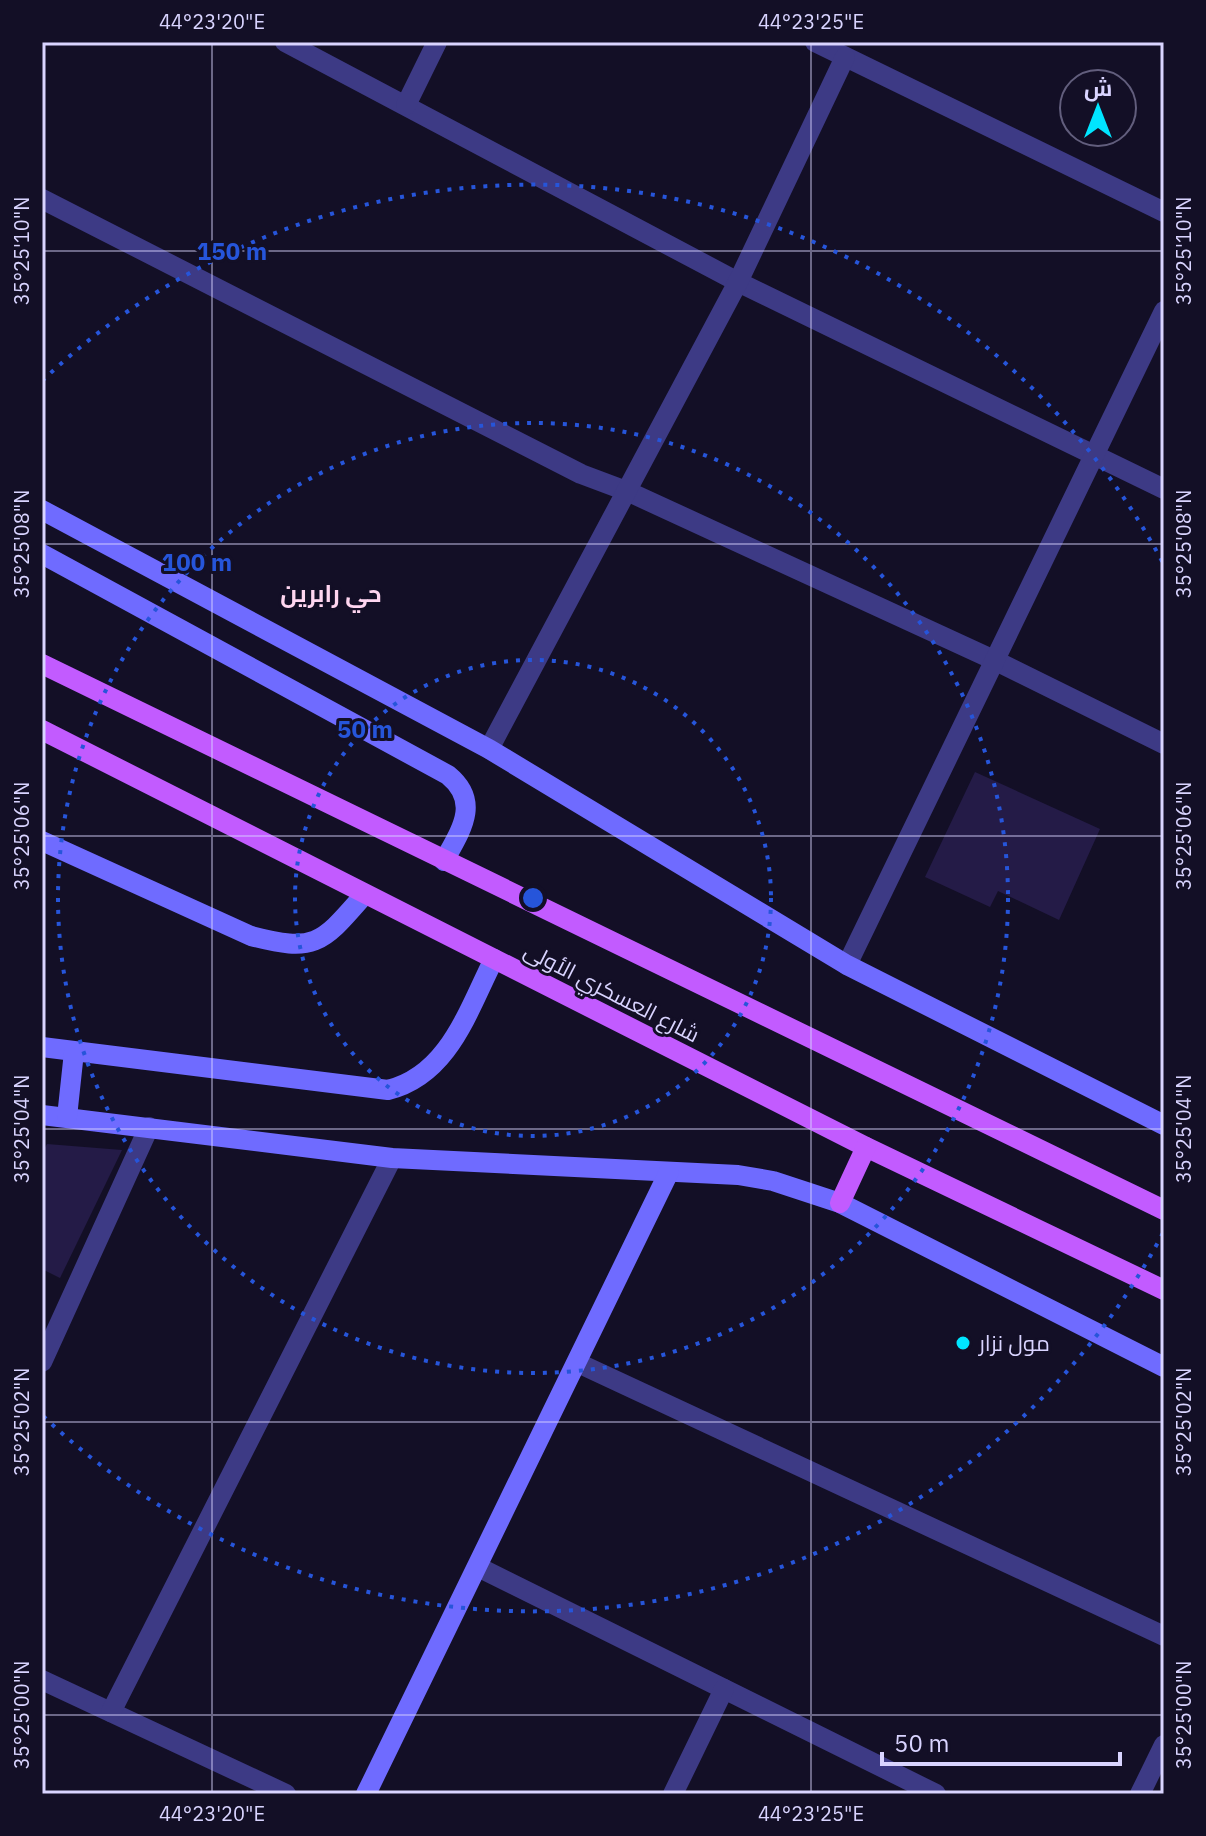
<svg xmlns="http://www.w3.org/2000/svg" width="1206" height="1836" font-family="'IBM Plex Sans',Cairo,sans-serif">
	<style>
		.building { fill: #241b47 }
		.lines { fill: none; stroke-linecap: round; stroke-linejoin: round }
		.street { stroke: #3d3a85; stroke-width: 20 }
		.secondary { stroke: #6f6bff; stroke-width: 20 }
		.primary { stroke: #c25bff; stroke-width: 20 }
		.ticks { fill: none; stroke: #d9d4ff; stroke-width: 2; stroke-opacity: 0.45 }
		.ring { fill: none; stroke: #2655da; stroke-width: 4; stroke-dasharray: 4 8 }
		.poi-dot { fill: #00e5ff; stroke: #130f26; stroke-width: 3 }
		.labels { text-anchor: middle; stroke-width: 6; stroke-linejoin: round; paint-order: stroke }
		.street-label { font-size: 22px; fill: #d9d4ff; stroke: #130f26 }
		.poi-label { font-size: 22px; fill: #d9d4ff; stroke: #130f26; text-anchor: start }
		.neighbourhood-label { font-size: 24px; font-weight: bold; fill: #ffd6f0; stroke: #130f26 }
		.centre { fill: #2655da; stroke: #130f26; stroke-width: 4 }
		.ring-label { font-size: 24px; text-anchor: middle; font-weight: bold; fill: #2655da; stroke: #130f26; stroke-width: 6; stroke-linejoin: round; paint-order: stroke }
		.neatline { fill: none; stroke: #d9d4ff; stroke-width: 3 }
		.ticks-label { font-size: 20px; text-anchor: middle; fill: #d9d4ff }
	</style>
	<rect width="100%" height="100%" fill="#130f26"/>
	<g class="building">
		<path d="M975,772L1100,829L1059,920L998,891L990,907L925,877Z"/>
		<path d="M47,1144L122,1150L60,1278L42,1269V1153Z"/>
	</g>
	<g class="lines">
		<g class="street">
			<path d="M285,42L738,282L1164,489"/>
			<path d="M815,42L1164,212"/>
			<path d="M406,105L437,42"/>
			<path d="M42,199L581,474L629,492L994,660L1164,744"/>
			<path d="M489,749L738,282L845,57"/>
			<path d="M847,965L1164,311"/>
			<path d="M42,1362L149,1127"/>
			<path d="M578,1363L1164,1636"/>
			<path d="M478,1567L936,1794"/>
			<path d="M42,1680L286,1794"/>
			<path d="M111,1712L392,1158"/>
			<path d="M673,1794L724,1689"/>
			<path d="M1140,1794L1164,1745"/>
		</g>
		<g class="secondary">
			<path d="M42,510L489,749L847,965L1164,1125"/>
			<path d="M42,554L448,775C481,802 461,830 444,861"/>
			<path d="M42,841L251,936C316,953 322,943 364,895"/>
			<path d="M42,1047L388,1090C449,1075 468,1010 494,959"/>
			<path d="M42,1115L392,1158L738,1175L773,1181L840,1203L1164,1367"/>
			<path d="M67,1117L74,1052"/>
			<path d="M366,1794L669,1172"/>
		</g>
		<g class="primary">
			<path d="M42,664L1164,1210"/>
			<path d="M42,730L866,1147L1164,1290"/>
			<path d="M840,1203L866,1147"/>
		</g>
	</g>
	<path class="ticks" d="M212,42V1794M811,42V1794M42,251H1164M42,544H1164M42,836H1164M42,1129H1164M42,1422H1164M42,1715H1164"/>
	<g class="ring">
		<circle cx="533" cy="898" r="238"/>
		<circle cx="533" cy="898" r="475"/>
		<path d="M1163 1233A713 713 0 0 1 42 1415M42 381A713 713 0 0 1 1163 563"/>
	</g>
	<circle class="poi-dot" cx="963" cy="1343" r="8"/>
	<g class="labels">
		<g class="street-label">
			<text transform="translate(612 992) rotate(27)" y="8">شارع العسكري الأولى</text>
		</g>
		<g class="poi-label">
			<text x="979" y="1351">مول نزار</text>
		</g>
		<g class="neighbourhood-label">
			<text x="331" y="602">حي رابرين</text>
		</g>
	</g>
	<circle cx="533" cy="898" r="12" class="centre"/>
	<g class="ring-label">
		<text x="232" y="260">150 m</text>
		<text x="197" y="571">100 m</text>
		<text x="365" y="738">50 m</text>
	</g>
	<rect width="1206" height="1836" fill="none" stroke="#130f26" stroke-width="88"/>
	<g transform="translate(1098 108)"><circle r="38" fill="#130f26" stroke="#625e7d" stroke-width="2"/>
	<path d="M0-6L14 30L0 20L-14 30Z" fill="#00e5ff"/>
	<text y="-12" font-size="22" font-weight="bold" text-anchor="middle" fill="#d9d4ff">ش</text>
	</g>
	<path d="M882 1752v12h238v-12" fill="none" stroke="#d9d4ff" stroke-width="4"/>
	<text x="894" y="1752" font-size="24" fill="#d9d4ff" stroke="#130f26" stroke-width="6" paint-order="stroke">50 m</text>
	<rect x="44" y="44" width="1118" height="1748" class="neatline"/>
	<g class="ticks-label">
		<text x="212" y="29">44°23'20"E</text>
		<text x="811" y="29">44°23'25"E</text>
		<text transform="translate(22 251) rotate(-90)" y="7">35°25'10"N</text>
		<text transform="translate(1184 251) rotate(-90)" y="7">35°25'10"N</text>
		<text transform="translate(22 544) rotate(-90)" y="7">35°25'08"N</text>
		<text transform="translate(1184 544) rotate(-90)" y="7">35°25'08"N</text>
		<text transform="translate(22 836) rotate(-90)" y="7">35°25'06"N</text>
		<text transform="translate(1184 836) rotate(-90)" y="7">35°25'06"N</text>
		<text transform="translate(22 1129) rotate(-90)" y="7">35°25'04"N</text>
		<text transform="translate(1184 1129) rotate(-90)" y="7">35°25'04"N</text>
		<text transform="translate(22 1422) rotate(-90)" y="7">35°25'02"N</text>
		<text transform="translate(1184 1422) rotate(-90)" y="7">35°25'02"N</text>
		<text transform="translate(22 1715) rotate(-90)" y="7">35°25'00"N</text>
		<text transform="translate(1184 1715) rotate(-90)" y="7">35°25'00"N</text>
		<text x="212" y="1821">44°23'20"E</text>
		<text x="811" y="1821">44°23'25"E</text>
	</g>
</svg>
